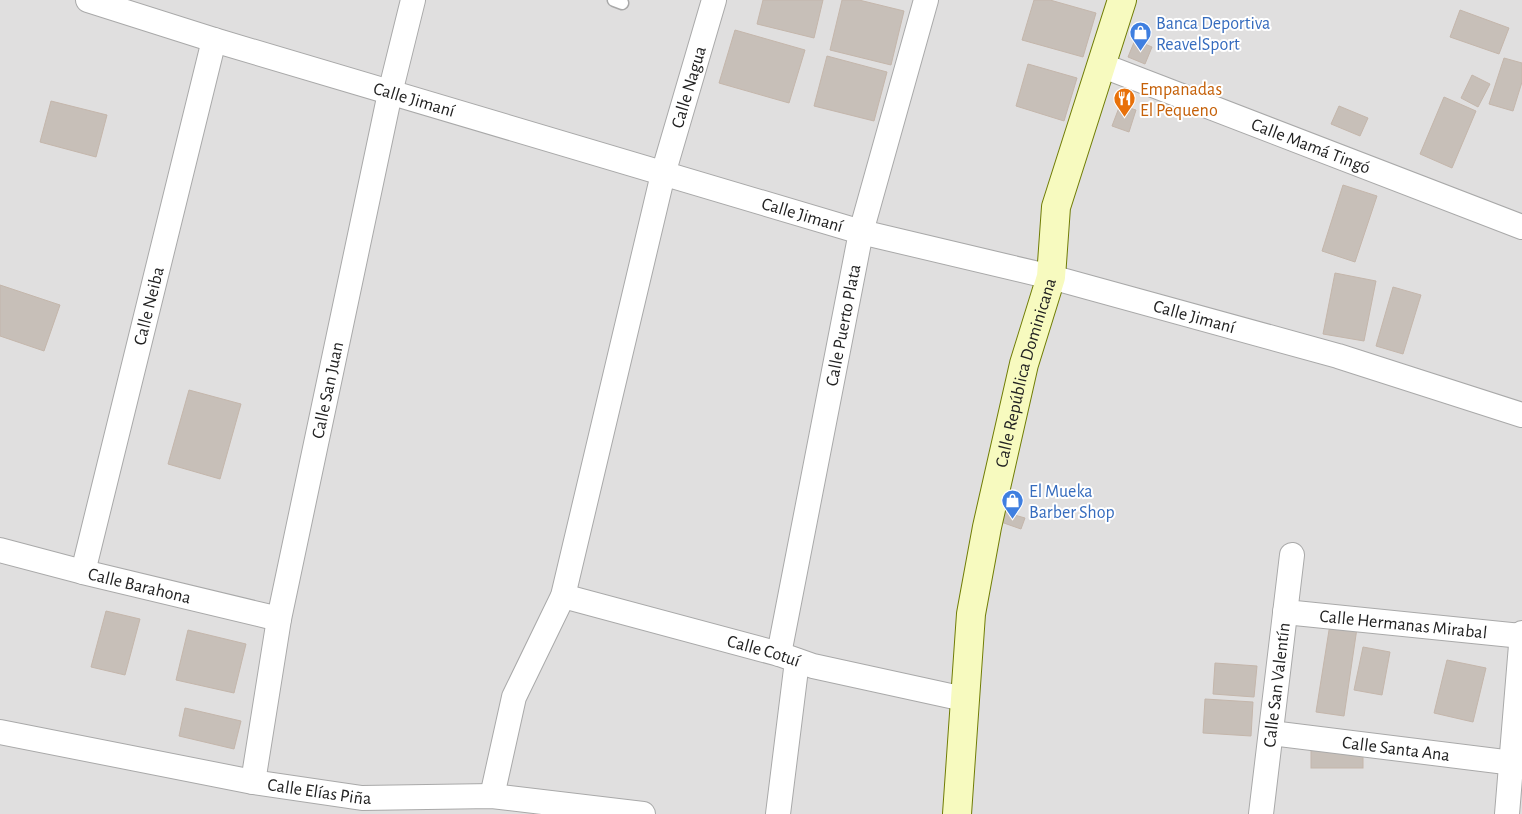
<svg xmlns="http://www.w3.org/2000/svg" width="1522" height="814" font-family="'Alegreya Sans',sans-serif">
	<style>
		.residential { fill: #e0dfdf }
		.building { fill: #c7bfb8; stroke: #c4b6ab }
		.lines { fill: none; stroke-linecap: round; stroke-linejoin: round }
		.lane-casing { stroke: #a9a9a9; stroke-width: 15 }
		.street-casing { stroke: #a9a9a9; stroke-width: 26 }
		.secondary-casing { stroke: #707d05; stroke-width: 30 }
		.lane { stroke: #fff; stroke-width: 12 }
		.street { stroke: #fff; stroke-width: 24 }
		.secondary { stroke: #f7fabf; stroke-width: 28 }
		.labels { text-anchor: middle; stroke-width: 4; stroke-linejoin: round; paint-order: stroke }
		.shop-label { font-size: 18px; fill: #366cbe; stroke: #fff; text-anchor: start }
		.street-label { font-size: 18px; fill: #222; stroke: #fff }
		.food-label { font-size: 18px; fill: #c56008; stroke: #fff; text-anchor: start }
	</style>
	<rect width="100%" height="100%" fill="#f2efe9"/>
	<rect class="residential" x="0" y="0" width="1522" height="814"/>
	<g class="building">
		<path d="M763,0H823L814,38L757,24Z"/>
		<path d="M842,0H859L904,11L891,65L830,50Z"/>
		<path d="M1034,0H1050L1096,13L1083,57L1022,40Z"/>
		<path d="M1460,10L1509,28L1499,54L1450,37Z"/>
		<path d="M735,30L805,50L789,103L719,83Z"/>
		<path d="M1135,40L1152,47L1145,64L1128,57Z"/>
		<path d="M827,56L887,72L874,121L814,106Z"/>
		<path d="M1504,58L1522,63V82L1513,111L1489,104Z"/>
		<path d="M1028,64L1077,78L1064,121L1016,106Z"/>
		<path d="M1472,75L1490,84L1478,107L1461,98Z"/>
		<path d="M1444,97L1476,111L1452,168L1420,154Z"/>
		<path d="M51,101L107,115L96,157L40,142Z"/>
		<path d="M1120,105L1136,110L1129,132L1112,126Z"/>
		<path d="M1339,106L1368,118L1360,136L1331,124Z"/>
		<path d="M1343,185L1377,196L1355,262L1322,251Z"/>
		<path d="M1335,273L1376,281L1364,341L1323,334Z"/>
		<path d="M0,285L60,305L44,351L0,336Z"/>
		<path d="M1393,287L1421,295L1403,354L1376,346Z"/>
		<path d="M189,390L241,404L220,479L168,464Z"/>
		<path d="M1004,512L1025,518L1021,529L1001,522Z"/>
		<path d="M106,611L140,619L125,675L91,667Z"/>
		<path d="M1330,624L1357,628L1344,716L1316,712Z"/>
		<path d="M188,630L246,644L234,693L176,680Z"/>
		<path d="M1363,647L1390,652L1382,695L1354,690Z"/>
		<path d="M1447,660L1486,668L1473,722L1434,713Z"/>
		<path d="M1215,663L1257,666L1254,697L1213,694Z"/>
		<path d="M1205,699L1253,702L1251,736L1203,733Z"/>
		<path d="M185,708L241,721L234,749L179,736Z"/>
		<rect x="1311" y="744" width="52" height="24"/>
	</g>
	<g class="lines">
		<defs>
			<path id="lane" d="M614,0L622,3"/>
			<g id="street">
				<path id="s1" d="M88,0L214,40L861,232L1051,277L1338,356L1522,415"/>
				<path id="s2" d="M1101,65L1522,227"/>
				<path id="s3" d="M0,550L83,572L279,619"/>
				<path id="s4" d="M83,572L214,40"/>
				<path id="s5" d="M563,596L779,654L813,666L964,699"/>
				<path id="s6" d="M1285,612L1522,636"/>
				<path id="s7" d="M779,654L861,232L926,0"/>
				<path id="s8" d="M0,732L253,782L362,798L492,796L643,814"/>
				<path id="s9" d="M1271,733L1522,764"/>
				<path id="s10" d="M253,782L279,619L390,93L413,0"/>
				<path id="s11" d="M492,796L514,697L563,596L663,174L714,0"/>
				<path d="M778,814L797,661"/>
				<path id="s12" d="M1261,814L1292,555"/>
				<path d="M1507,814L1522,633"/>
			</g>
			<g id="secondary">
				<path id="s13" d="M957,814L971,614L987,527L1024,364L1051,277L1056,207L1122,0"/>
			</g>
		</defs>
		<use href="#lane" class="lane-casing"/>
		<use href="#street" class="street-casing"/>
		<use href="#secondary" class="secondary-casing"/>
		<use href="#lane" class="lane"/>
		<use href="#street" class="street"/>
		<use href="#secondary" class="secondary"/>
	</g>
	<defs>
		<symbol id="shop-pin" viewBox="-11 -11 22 30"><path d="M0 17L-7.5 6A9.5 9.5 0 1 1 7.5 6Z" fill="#3f7fe0" stroke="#fff"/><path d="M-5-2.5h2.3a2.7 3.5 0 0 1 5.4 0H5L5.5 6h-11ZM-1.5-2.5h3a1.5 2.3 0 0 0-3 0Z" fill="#fff"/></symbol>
		<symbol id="restaurant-pin" viewBox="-11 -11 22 30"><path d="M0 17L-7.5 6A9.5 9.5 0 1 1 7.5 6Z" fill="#e8710a" stroke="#fff"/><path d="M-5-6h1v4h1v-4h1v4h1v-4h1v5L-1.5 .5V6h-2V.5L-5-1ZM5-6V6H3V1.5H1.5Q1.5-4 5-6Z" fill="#fff"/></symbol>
	</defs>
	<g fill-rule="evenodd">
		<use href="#shop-pin" x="1128" y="20" width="25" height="34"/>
		<use href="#restaurant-pin" x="1112" y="86" width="25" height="34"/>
		<use href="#shop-pin" x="1000" y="488" width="25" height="34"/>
	</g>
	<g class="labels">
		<g class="shop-label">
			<text x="1156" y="29">Banca Deportiva<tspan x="1156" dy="21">ReavelSport</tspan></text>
			<text x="1029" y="497">El Mueka<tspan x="1029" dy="21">Barber Shop</tspan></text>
		</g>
		<g class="street-label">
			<text dy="6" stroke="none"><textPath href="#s11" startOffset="738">Calle Nagua</textPath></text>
			<text dy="6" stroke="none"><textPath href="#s1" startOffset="341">Calle Jimaní</textPath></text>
			<text dy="6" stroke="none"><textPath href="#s2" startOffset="225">Calle Mamá Tingó</textPath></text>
			<text dy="6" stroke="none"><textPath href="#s1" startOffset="746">Calle Jimaní</textPath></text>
			<text dy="6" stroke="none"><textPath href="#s4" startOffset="274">Calle Neiba</textPath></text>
			<text dy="6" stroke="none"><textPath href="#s1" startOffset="1151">Calle Jimaní</textPath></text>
			<text dy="6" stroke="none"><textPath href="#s7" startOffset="335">Calle Puerto Plata</textPath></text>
			<text dy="6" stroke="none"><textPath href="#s13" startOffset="448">Calle República Dominicana</textPath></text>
			<text dy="6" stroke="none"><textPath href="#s10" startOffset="399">Calle San Juan</textPath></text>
			<text dy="6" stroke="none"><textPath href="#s3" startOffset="144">Calle Barahona</textPath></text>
			<text dy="6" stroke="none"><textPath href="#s6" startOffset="119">Calle Hermanas Mirabal</textPath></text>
			<text dy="6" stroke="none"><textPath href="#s5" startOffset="208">Calle Cotuí</textPath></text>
			<text dy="6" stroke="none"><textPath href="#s12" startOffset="130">Calle San Valentín</textPath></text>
			<text dy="6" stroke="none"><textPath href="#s9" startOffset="126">Calle Santa Ana</textPath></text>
			<text dy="6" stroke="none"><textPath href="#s8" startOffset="325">Calle Elías Piña</textPath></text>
		</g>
		<g class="food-label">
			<text x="1140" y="95">Empanadas<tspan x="1140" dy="21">El Pequeno</tspan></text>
		</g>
	</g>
</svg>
